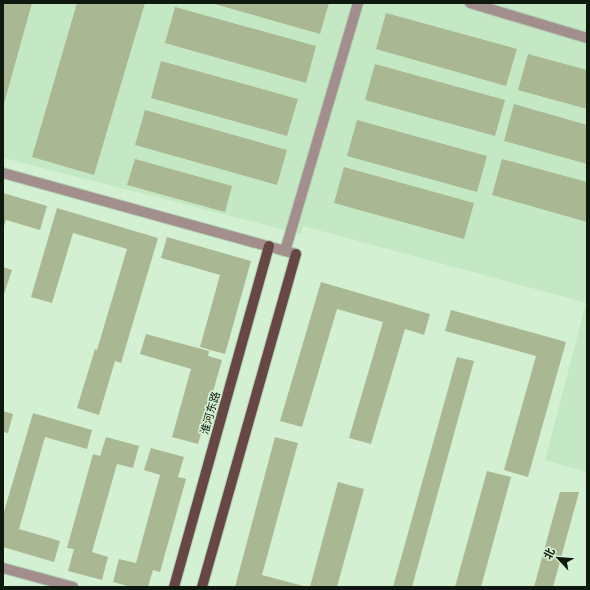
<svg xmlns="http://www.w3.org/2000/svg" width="590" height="590" font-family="'Open Sans','Noto Sans SC',sans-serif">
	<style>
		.built { fill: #c4e8c3 }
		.building { fill: #a9b793 }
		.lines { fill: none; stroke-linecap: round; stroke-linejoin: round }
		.minor-casing { stroke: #b3ceb3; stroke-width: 12 }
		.major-casing { stroke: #b3ceb3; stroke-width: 12 }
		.minor { stroke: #a28f8d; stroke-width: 10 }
		.major { stroke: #674745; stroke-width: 10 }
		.labels { text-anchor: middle; stroke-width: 3.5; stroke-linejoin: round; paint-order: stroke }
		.street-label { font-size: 11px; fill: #0e180e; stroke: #d3f1d2 }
	</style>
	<rect width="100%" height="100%" fill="#d3f1d2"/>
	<path class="built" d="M3,3H587V472L545,460L586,303L303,226L301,234L3,158Z"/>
	<g class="building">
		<path d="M3,3H32L3,107Z"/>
		<path d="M77,3H145L94,175L32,157Z"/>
		<path d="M211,3H329L320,34Z"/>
		<path d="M175,7L316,46L306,83L165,43Z"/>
		<path d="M386,13L517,49L506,86L376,49Z"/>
		<path d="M528,54L587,70V109L518,90Z"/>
		<path d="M161,61L298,99L287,136L151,98Z"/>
		<path d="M375,64L505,100L495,136L365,100Z"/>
		<path d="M514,104L587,125V164L504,141Z"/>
		<path d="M145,110L287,150L277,185L135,145Z"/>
		<path d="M357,120L487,156L477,192L347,156Z"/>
		<path d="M135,159L232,186L225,212L127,185Z"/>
		<path d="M502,159L587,182V222L492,195Z"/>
		<path d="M344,167L474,203L464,239L334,203Z"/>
		<path d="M3,193L47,206L40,230L6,220L3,229Z"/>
		<path d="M57,208L158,238L121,363L115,361L99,415L77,408L95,349L97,350L127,249L73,233L52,303L31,297Z"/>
		<path d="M167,237L251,261L225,354L200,347L220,275L161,258Z"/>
		<path d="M3,267L12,270L4,294H3Z"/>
		<path d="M321,282L430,314L424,335L405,329L371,444L349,438L383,322L337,309L302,427L280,421Z"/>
		<path d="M451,310L566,342L528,477L504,470L536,356L445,331Z"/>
		<path d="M146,334L209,351L208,356L222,360L198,444L172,437L191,369L140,354Z"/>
		<path d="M457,357L474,361L412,587H393Z"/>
		<path d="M3,411L13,414L8,433L3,432Z"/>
		<path d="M33,413L92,430L87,449L45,437L19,529L60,541L54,562L3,547V515Z"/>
		<path d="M106,437L139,446L133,468L117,464L92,552L108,557L102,580L68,571L74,549L67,548L93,454L100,456Z"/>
		<path d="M275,437L298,443L262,575L307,587H235Z"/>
		<path d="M151,448L184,457L178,477L186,479L160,572L153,570L148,587H131L113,582L119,559L136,563L160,475L144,470Z"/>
		<path d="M487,471L511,477L481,587H455Z"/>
		<path d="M338,482L364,489L337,587H310Z"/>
		<path d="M560,492H579L553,587H534Z"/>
	</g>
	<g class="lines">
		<defs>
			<g id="minor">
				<path d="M470,3L587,38"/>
				<path d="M3,173L296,254"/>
				<path d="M285,251L358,3"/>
				<path d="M3,568L73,587"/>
			</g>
			<g id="major">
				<path d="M174,587L269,246"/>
				<path d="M202,587L296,254"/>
			</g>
		</defs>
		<use href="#minor" class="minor-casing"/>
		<use href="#major" class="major-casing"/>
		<use href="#minor" class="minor"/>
		<use href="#major" class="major"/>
	</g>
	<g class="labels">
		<g class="street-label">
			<text transform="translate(210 413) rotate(-74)" y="4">淮河东路</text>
		</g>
	</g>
	<rect width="590" height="590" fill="none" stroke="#0e180e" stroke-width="8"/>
	<g transform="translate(558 558) rotate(296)" stroke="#d3f1d2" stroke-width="3" paint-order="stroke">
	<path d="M0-3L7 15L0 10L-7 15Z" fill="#0e180e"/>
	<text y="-6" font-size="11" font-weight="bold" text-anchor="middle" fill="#0e180e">北</text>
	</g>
</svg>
